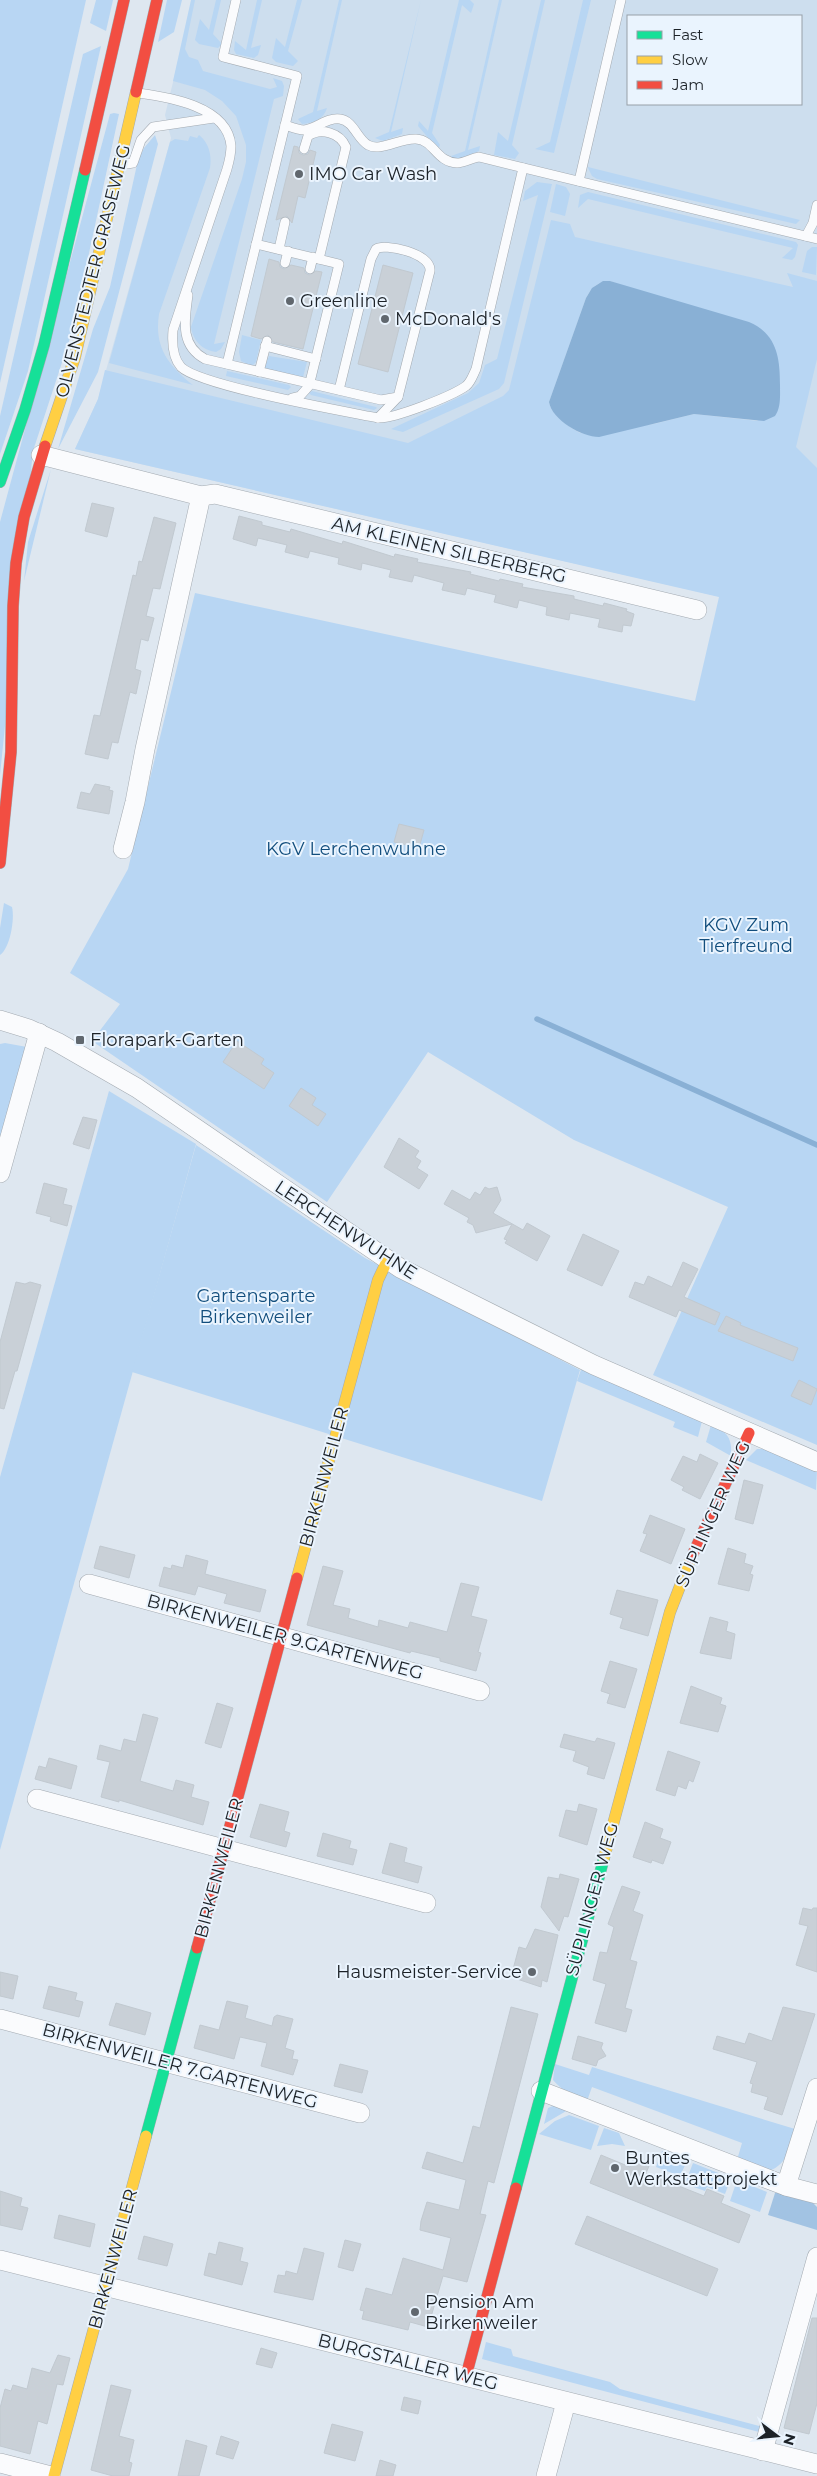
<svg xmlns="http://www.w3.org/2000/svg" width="817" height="2476" font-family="Montserrat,sans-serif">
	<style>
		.built { fill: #cddeee; fill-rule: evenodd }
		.green { fill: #b8d6f3; fill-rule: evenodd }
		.forest { fill: #a2c3e3 }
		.water { fill: #89b0d5 }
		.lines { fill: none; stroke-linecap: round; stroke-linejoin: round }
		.stream { stroke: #89b0d5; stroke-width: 5.5 }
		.building { fill: #c9d0d7; stroke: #c1c9d0 }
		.lane-casing { stroke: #a3aab1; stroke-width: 10 }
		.street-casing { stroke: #a3aab1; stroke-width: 20 }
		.fast-casing { stroke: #a3aab1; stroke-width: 12 }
		.slow-casing { stroke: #a3aab1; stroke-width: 12 }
		.jam-casing { stroke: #a3aab1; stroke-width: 12 }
		.lane { stroke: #fafbfd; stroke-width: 9 }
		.street { stroke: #fafbfd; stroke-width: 19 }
		.fast { stroke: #16e098; stroke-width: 11 }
		.slow { stroke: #ffcf43; stroke-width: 11 }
		.jam { stroke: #f24e42; stroke-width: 11 }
		.poi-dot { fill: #60676e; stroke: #eaf4fe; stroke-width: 2 }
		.labels { text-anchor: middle; stroke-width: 4; stroke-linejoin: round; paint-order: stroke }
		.poi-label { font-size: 18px; fill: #1c2228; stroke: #eaf4fe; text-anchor: start }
		.street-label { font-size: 18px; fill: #1c2228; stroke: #eaf4fe }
		.park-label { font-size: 18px; fill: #124e7d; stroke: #eaf4fe }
	</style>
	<rect width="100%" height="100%" fill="#dee7f0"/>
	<path class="built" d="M193,0H817V619L75,449L98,399L171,138L165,115ZM628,16H801V104H628Z"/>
	<g class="green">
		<path d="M0,0H86L0,383Z"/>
		<path d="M96,0H113L106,31L90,23Z"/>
		<path d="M167,0H182L174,32L158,42Z"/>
		<path d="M191,0H195L185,49L189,57L198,60L203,71L270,89L277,87L273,78L282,81L284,86L283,96L274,99L214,344L225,342L221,349L216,352C202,350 193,341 191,327L242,179L246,162V145L236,116L222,101L205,90L173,81Z"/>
		<path d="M216,0H221L213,34L222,44L218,48L199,44L195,40L200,19L209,30Z"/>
		<path d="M257,0H262L251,48L261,45L258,55L254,58L236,54L234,50L235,41L246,50Z"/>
		<path d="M297,0H302L288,51L298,61L293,66L276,62L272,58L276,38L285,47Z"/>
		<path d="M339,0H342L317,111L327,108C324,119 313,123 302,124L298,119L313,112Z"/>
		<path d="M421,0L391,132L403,128L402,134L383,141L375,138L389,132Z"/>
		<path d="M459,0H470L474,4L471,13L462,5L432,133L440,145L438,149L418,126L419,121L428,131Z"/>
		<path d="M499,0H502L468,150L480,146L479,151L457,160L453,159L451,156L465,151Z"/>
		<path d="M541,0H545L512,145L519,153L515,159L494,155L498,132L508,141Z"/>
		<path d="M583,0H591L554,153L535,149L550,142Z"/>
		<path d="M101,46L28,371L0,454V416L83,54Z"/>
		<path d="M114,113L119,114L72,332L33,451L0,775V522L110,114Z"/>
		<path d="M155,135L158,144L98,372L58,449L93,329L110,287L138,160L144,148Z"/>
		<path d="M199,135C209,143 212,155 210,168L159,314C154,347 168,365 193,385L109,363L170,142L175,139L188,141L190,136L197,138Z"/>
		<path d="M588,168V167L800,220L796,224L597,179L592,176Z"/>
		<path d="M537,182L552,184L504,383L499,389L403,432L391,429L468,393L479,383L485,365L497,359L538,195L523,201L525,191Z"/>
		<path d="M556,184L566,187L570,194L565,216L550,212Z"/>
		<path d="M588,192L796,242L798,245L795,257L792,260L782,258L793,248L588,199L578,208L580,195Z"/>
		<path d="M551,220L570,224L575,237L793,287L787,273L817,281V359L796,447L817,468V1445L653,1375L728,1207L574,1140L428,1052L327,1202L92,1041L120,1004L70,973L128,869L195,593L695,701L719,597L75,449L98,399L105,370L408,443L503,396L509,390ZM610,281L658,297L758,421L694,414L654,424L580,433C569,427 551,415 549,402L586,298C591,288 598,281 610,281Z"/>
		<path d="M812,247H817L816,275L802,272L807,251Z"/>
		<path d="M242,335L261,340L256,362L252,366L241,361L239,352Z"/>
		<path d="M269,356L307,362L303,377L302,378L264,369Z"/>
		<path d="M227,371L289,385L291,387L288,390L226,376Z"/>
		<path d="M312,391L376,407L377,408L374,410L311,395L309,393Z"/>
		<path d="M51,469L24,581L28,542Z"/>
		<path d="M4,903L12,907C15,919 10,948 0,955V928Z"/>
		<path d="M5,1043L27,1047L0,1147V1044Z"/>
		<path d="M109,1091L196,1144L0,1850V1477Z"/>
		<path d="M196,1145L365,1258L580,1370L542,1501L132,1372Z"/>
		<path d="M582,1367L702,1421L698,1437L673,1427L675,1422L577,1381Z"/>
		<path d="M711,1425C728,1432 732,1438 731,1456L706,1442Z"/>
		<path d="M757,1449H764L817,1470L816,1490L746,1460Z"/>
		<path d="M555,2064L589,2075L592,2067L795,2129C790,2147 788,2164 769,2171L737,2160L742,2143L592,2087L587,2101C574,2096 562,2091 553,2080Z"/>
		<path d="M555,2105L568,2110L544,2124L548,2108Z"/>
		<path d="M569,2115L599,2126L591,2150L539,2134L555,2121Z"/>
		<path d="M604,2128L619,2133L625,2146L612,2144L597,2146Z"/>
		<path d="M662,2151L687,2161L680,2176L656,2167Z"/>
		<path d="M693,2163L731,2178L725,2194L707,2187L705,2191L685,2184Z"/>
		<path d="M747,2184L767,2192L760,2212L730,2201L735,2186L745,2189Z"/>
		<path d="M486,2342L511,2349L513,2356L610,2382L620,2389L763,2427L759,2432L482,2359Z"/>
	</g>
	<path class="forest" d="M781,2191L811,2201L817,2207V2230L768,2215L775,2193Z"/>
	<path class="water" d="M603,281H610L749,322C777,334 780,358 780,385C780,397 781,407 775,416L764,421L694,414L599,437C582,437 552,420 549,402L586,298L592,288Z"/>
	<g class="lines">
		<path class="stream" d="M537,1019L817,1145"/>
	</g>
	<g class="building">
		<path d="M294,146L298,147L299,153L303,155L308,154L310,150L316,152L305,198L298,196L292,223L287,216L276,220Z"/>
		<path d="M269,259L279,262L280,267L284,269L291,265L304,268L305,273L309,275L316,271L322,272L303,349L273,342L268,335L261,339L251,336Z"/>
		<path d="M383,265L413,273L388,372L358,364Z"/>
		<path d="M92,503L114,508L107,537L85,531Z"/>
		<path d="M239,516L262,522V525L290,532L291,529L342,544L343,541L394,557L395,554L418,559L417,562L471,572L470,574L499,581L500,579L523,584L522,587L574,596V599L603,606L604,603L627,609L626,611L634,614L631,626L623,625L622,632L598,627L600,619L570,613L569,620L546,615L547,607L519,600L517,608L494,602L496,595L467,588L465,595L442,590L444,583L414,575L412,582L389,577L391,570L362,563L361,570L338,564L339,558L310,551L308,558L285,552L287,545L258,538L256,546L233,539Z"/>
		<path d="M154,517L176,523L160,589L153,588L146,616L154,618L148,641L141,639L135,669L141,671L136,694L130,692L118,743L112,742L108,759L85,754L94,715L100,716L133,575L136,576L139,561L142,562Z"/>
		<path d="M95,784L110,787L109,790L113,791L109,814L77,808L81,792L90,794Z"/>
		<path d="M399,824L424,830L419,848L394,842Z"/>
		<path d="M237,1041L264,1059L261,1064L274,1073L264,1089L223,1062Z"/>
		<path d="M301,1088L316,1098L312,1105L326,1114L318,1126L289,1106Z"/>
		<path d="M83,1117L97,1120L89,1149L73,1144Z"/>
		<path d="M399,1138L419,1151L415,1157L421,1161L417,1168L428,1175L419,1189L384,1167Z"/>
		<path d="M44,1183L67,1189L63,1204L72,1206L67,1226L50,1221L51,1217L36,1213Z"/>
		<path d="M485,1187L489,1189L497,1187L501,1200L493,1213L523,1230L527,1223L550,1236L537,1261L505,1243L507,1240L504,1239L512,1224L476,1233L473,1225L467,1222L469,1218L444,1204L452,1190L470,1200L475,1192L480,1195Z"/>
		<path d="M583,1234L619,1251L602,1286L567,1270Z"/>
		<path d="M683,1262L698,1269L684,1297L720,1313L715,1325L679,1310L676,1317L629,1297L635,1282L644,1285L648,1276L672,1287Z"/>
		<path d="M16,1282L25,1284L30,1282L41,1285L17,1371H15L4,1409L0,1408V1342Z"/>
		<path d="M726,1316L741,1323L740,1325L798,1348L793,1361L718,1331Z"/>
		<path d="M799,1380L817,1389L811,1405L791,1396Z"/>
		<path d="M700,1454L718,1463L700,1499L682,1490L684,1487L671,1480L683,1456L697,1462Z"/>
		<path d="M744,1480L763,1485L753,1524L735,1519Z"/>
		<path d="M650,1515L685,1529L671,1564L640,1551L647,1534L643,1533Z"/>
		<path d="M100,1546L135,1555L129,1578L94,1568Z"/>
		<path d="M728,1548L746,1554L744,1563L753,1566L750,1574L753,1575L749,1591L718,1584Z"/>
		<path d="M186,1555L208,1561L205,1574L266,1590L260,1612L224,1603L227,1594L198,1586L195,1595L159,1586L164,1567L171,1569L172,1565L183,1568Z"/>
		<path d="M323,1566L343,1571L333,1605L350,1609L348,1618L378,1627L379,1620L408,1628L410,1622L447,1632L461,1583L479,1587L471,1616L487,1620L478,1652L481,1653L476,1671L440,1661V1658L411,1651L410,1653L307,1625Z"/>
		<path d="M617,1590L658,1600L648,1636L620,1628L623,1618L610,1614Z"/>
		<path d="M710,1617L728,1622L726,1631L735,1634L731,1659L700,1653Z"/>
		<path d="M610,1661L637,1669L625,1708L607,1703L610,1694L601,1691Z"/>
		<path d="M691,1686L722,1698L720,1704L726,1706L718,1732L680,1723Z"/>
		<path d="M217,1703L233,1708L221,1748L205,1743Z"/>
		<path d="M143,1714L158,1718L140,1781L173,1791L176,1780L194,1785L191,1797L209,1802L203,1825L119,1800V1802L101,1797L110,1762L97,1759L100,1745L121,1751L124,1739L136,1742Z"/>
		<path d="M564,1734L595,1742L597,1738L615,1743L604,1779L587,1774L589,1767L573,1761L576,1751L560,1747Z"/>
		<path d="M668,1751L700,1762L693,1782L689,1780L686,1789L678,1786L675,1796L656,1790Z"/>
		<path d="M49,1758L77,1766L71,1789L35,1779L39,1766L46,1768Z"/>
		<path d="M260,1804L289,1812L284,1831L290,1833L286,1847L250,1837Z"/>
		<path d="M579,1804L597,1809L587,1845L559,1836L566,1810L577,1812Z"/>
		<path d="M645,1822L663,1829L660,1838L671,1842L663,1864L652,1860L651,1863L633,1857Z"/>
		<path d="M323,1833L351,1841L349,1848L357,1850L353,1865L317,1856Z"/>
		<path d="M390,1843L407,1848L404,1862L422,1867L418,1883L382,1873Z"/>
		<path d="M560,1874L579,1879L568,1917L564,1916L559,1931L541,1907L548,1877L559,1879Z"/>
		<path d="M622,1886L640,1892L633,1911L643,1915L630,1960L637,1962L625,2008L632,2010L626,2032L595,2023L606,1984L593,1980L600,1952L607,1953L614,1927L608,1924Z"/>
		<path d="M803,1908L812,1910L813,1908H817V1972L796,1965L808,1926L799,1924Z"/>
		<path d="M535,1929L558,1935L547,1982L542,1980L541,1987L511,1977L519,1947L526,1949Z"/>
		<path d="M0,1972L18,1976L13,1999L0,1996Z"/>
		<path d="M49,1986L77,1993L75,2000L83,2002L79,2017L43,2008Z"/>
		<path d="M227,2001L248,2006L245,2018L272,2026L274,2017L277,2015L293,2019L285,2048L294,2051L292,2059L298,2060L293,2075L261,2066L267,2043L240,2037L234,2059L194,2048L200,2025L219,2030Z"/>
		<path d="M116,2003L151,2013L145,2035L109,2025Z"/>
		<path d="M511,2007L538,2014L494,2183L488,2181L480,2214L486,2215L467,2282L443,2276L428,2327L410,2322L408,2330L362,2319L364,2311L360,2310L366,2288L392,2295L403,2258L443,2270L451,2238L420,2230L421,2221L427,2202L459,2210L466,2180L422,2168L427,2152L463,2163L473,2126L480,2128Z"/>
		<path d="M783,2007L815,2014L782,2115L764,2109L768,2097L751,2092L753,2084L750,2083L757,2062L713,2049L717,2036L745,2044L749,2033L772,2041Z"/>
		<path d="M578,2036L603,2043L601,2048L606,2056L598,2060L596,2066L572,2059Z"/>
		<path d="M340,2064L368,2071L362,2093L334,2086Z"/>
		<path d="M601,2155L630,2167L633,2160L649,2166L646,2173L704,2196L707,2189L724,2196L721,2203L750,2215L739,2243L590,2183Z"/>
		<path d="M0,2191L22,2198L20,2206L28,2208L22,2230L0,2225Z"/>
		<path d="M59,2215L95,2224L90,2247L54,2238Z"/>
		<path d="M587,2216L718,2269L707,2296L575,2244Z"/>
		<path d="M144,2236L173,2244L167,2266L138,2259Z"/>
		<path d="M345,2240L361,2244L353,2271L338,2267Z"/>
		<path d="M219,2242L243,2248L240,2261L248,2263L242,2285L204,2275L209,2253L216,2255Z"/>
		<path d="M304,2248L324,2253L313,2300L274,2292L278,2275L285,2276L286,2271L297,2274Z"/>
		<path d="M812,2318H817V2403L809,2434L784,2428Z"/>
		<path d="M261,2348L277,2353L272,2368L256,2364Z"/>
		<path d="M58,2355L70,2358L63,2385L57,2384L47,2424L38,2421L30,2454L0,2446V2408L5,2389L11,2391L13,2385L27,2389L32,2368L50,2373Z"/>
		<path d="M111,2385L131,2390L119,2436L134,2440L129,2462L132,2463L129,2476H113L91,2470Z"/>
		<path d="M404,2397L421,2401L418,2414L401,2410Z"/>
		<path d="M332,2424L363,2432L355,2461L324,2453Z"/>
		<path d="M221,2436L239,2442L233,2459L216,2454Z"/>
		<path d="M186,2440L207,2446L199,2476H178Z"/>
		<path d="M380,2460L396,2465L393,2476H376Z"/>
	</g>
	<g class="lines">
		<defs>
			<g id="lane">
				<path d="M138,93C168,97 228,106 231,146C231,154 229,162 227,169L173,330C172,342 172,357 181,367C201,386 343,411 378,418C394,419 452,396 466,386C471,382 473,375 476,369L523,168"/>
				<path d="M285,125C291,127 298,130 304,130C316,129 327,117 340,119C354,121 357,139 368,145C380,152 400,138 416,139C434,140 436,162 457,163C464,163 472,158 479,157L817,239"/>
				<path d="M304,149L308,136C321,127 340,133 346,147L319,259"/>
				<path d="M127,164L133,163L141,140L153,127L214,118"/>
				<path d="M579,181L621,0"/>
				<path d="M806,236L813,223L817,205"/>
				<path d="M256,244L339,264L309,386L300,396L292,398"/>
				<path d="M279,249L285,222"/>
				<path d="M285,263L288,251"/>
				<path d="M310,269L313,257"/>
				<path d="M188,295C185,319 179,345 205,359L381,400L398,397"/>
				<path d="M265,346L316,359"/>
				<path d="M227,364L297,76L223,57L236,0"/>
				<path d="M259,372L267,341"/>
				<path d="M339,390L371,259L376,249C384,243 432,253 430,271L398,397L378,418"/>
			</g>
			<g id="street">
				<path d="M41,455L201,496L145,749L135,802L123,849"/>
				<path d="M201,496L215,494L697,610"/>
				<path d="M0,1020L29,1029L57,1042L137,1088L400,1268L594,1365L817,1462"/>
				<path d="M0,1173L39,1033"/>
				<path d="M89,1584L480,1691"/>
				<path d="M37,1799L426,1903"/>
				<path d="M0,2019L360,2113"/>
				<path d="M541,2091L786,2186L817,2194"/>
				<path d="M786,2186L817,2088"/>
				<path d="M0,2260L817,2464"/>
				<path d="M763,2451L817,2257"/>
				<path d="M0,2463L51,2476"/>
				<path d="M546,2476L566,2402"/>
			</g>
			<g id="fast">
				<path d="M0,482L25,410L44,345L85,170"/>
				<path d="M146,2136L197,1948"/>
				<path d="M516,2188L604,1858"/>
			</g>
			<g id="slow">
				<path d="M45,446L75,357L136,92"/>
				<path d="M297,1578L378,1280L387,1261"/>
				<path d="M604,1858L670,1612L691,1558"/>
				<path d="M54,2476L146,2136"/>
			</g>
			<g id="jam">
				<path d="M136,92L157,0"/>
				<path d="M85,170L124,0"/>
				<path d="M0,863L11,752L13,606L16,563L24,517L45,446"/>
				<path d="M691,1558L749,1433"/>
				<path d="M197,1948L297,1578"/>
				<path d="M466,2376L516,2188"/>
			</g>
		</defs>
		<use href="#lane" class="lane-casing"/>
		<use href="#street" class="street-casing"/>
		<use href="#fast" class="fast-casing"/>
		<use href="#slow" class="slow-casing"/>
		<use href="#jam" class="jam-casing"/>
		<use href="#lane" class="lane"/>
		<use href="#street" class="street"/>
		<use href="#fast" class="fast"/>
		<use href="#slow" class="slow"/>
		<use href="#jam" class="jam"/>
	</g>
	<g class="poi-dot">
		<circle cx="299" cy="174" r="5"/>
		<circle cx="290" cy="301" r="5"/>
		<circle cx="385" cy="319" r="5"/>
		<rect x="75" y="1035" width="10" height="10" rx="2.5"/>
		<circle cx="532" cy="1972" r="5"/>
		<circle cx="615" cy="2168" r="5"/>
		<circle cx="415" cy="2312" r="5"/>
	</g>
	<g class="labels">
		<g class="poi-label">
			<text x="309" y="180">IMO Car Wash</text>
			<text x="300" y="307">Greenline</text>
			<text x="395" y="325">McDonald's</text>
			<text x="90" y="1046">Florapark-Garten</text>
			<text x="522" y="1978" text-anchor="end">Hausmeister-Service</text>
			<text x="625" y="2164">Buntes<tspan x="625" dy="21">Werkstattprojekt</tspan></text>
			<text x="425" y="2308">Pension Am<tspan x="425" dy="21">Birkenweiler</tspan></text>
		</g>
		<g class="street-label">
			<text transform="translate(93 271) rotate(-76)" y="6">OLVENSTEDTER GRASEWEG</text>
			<text transform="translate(449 550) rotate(13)" y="6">AM KLEINEN SILBERBERG</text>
			<text transform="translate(346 1230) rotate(33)" y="6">LERCHENWUHNE</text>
			<text transform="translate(324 1477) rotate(-75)" y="6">BIRKENWEILER</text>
			<text transform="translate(713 1514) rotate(-66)" y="6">SÜPLINGER WEG</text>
			<text transform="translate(285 1637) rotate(15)" y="6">BIRKENWEILER 9.GARTENWEG</text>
			<text transform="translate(219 1868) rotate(-75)" y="6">BIRKENWEILER</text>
			<text transform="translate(592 1899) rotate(-75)" y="6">SÜPLINGER WEG</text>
			<text transform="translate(180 2066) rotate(15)" y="6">BIRKENWEILER 7.GARTENWEG</text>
			<text transform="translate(113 2259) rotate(-75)" y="6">BIRKENWEILER</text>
			<text transform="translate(408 2362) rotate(14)" y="6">BURGSTALLER WEG</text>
		</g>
		<g class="park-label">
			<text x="356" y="855">KGV Lerchenwuhne</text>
			<text x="746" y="931">KGV Zum<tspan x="746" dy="21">Tierfreund</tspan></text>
			<text x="256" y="1302">Gartensparte<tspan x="256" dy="21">Birkenweiler</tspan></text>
		</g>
	</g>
	<rect x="627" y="15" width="175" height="90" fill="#eaf4fe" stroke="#98a0a8"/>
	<rect x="637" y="31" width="25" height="8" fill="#16e098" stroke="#98a0a8"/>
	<text x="672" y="40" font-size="15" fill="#1c2228">Fast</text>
	<rect x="637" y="56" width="25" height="8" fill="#ffcf43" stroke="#98a0a8"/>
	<text x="672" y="65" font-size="15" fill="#1c2228">Slow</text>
	<rect x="637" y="81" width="25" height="8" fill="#f24e42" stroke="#98a0a8"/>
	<text x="672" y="90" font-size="15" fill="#1c2228">Jam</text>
	<g transform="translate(777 2436) rotate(106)" stroke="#eaf4fe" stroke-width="4" paint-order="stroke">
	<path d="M0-4L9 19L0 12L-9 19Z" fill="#1c2228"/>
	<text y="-8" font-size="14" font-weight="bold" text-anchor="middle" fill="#1c2228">N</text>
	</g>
</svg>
